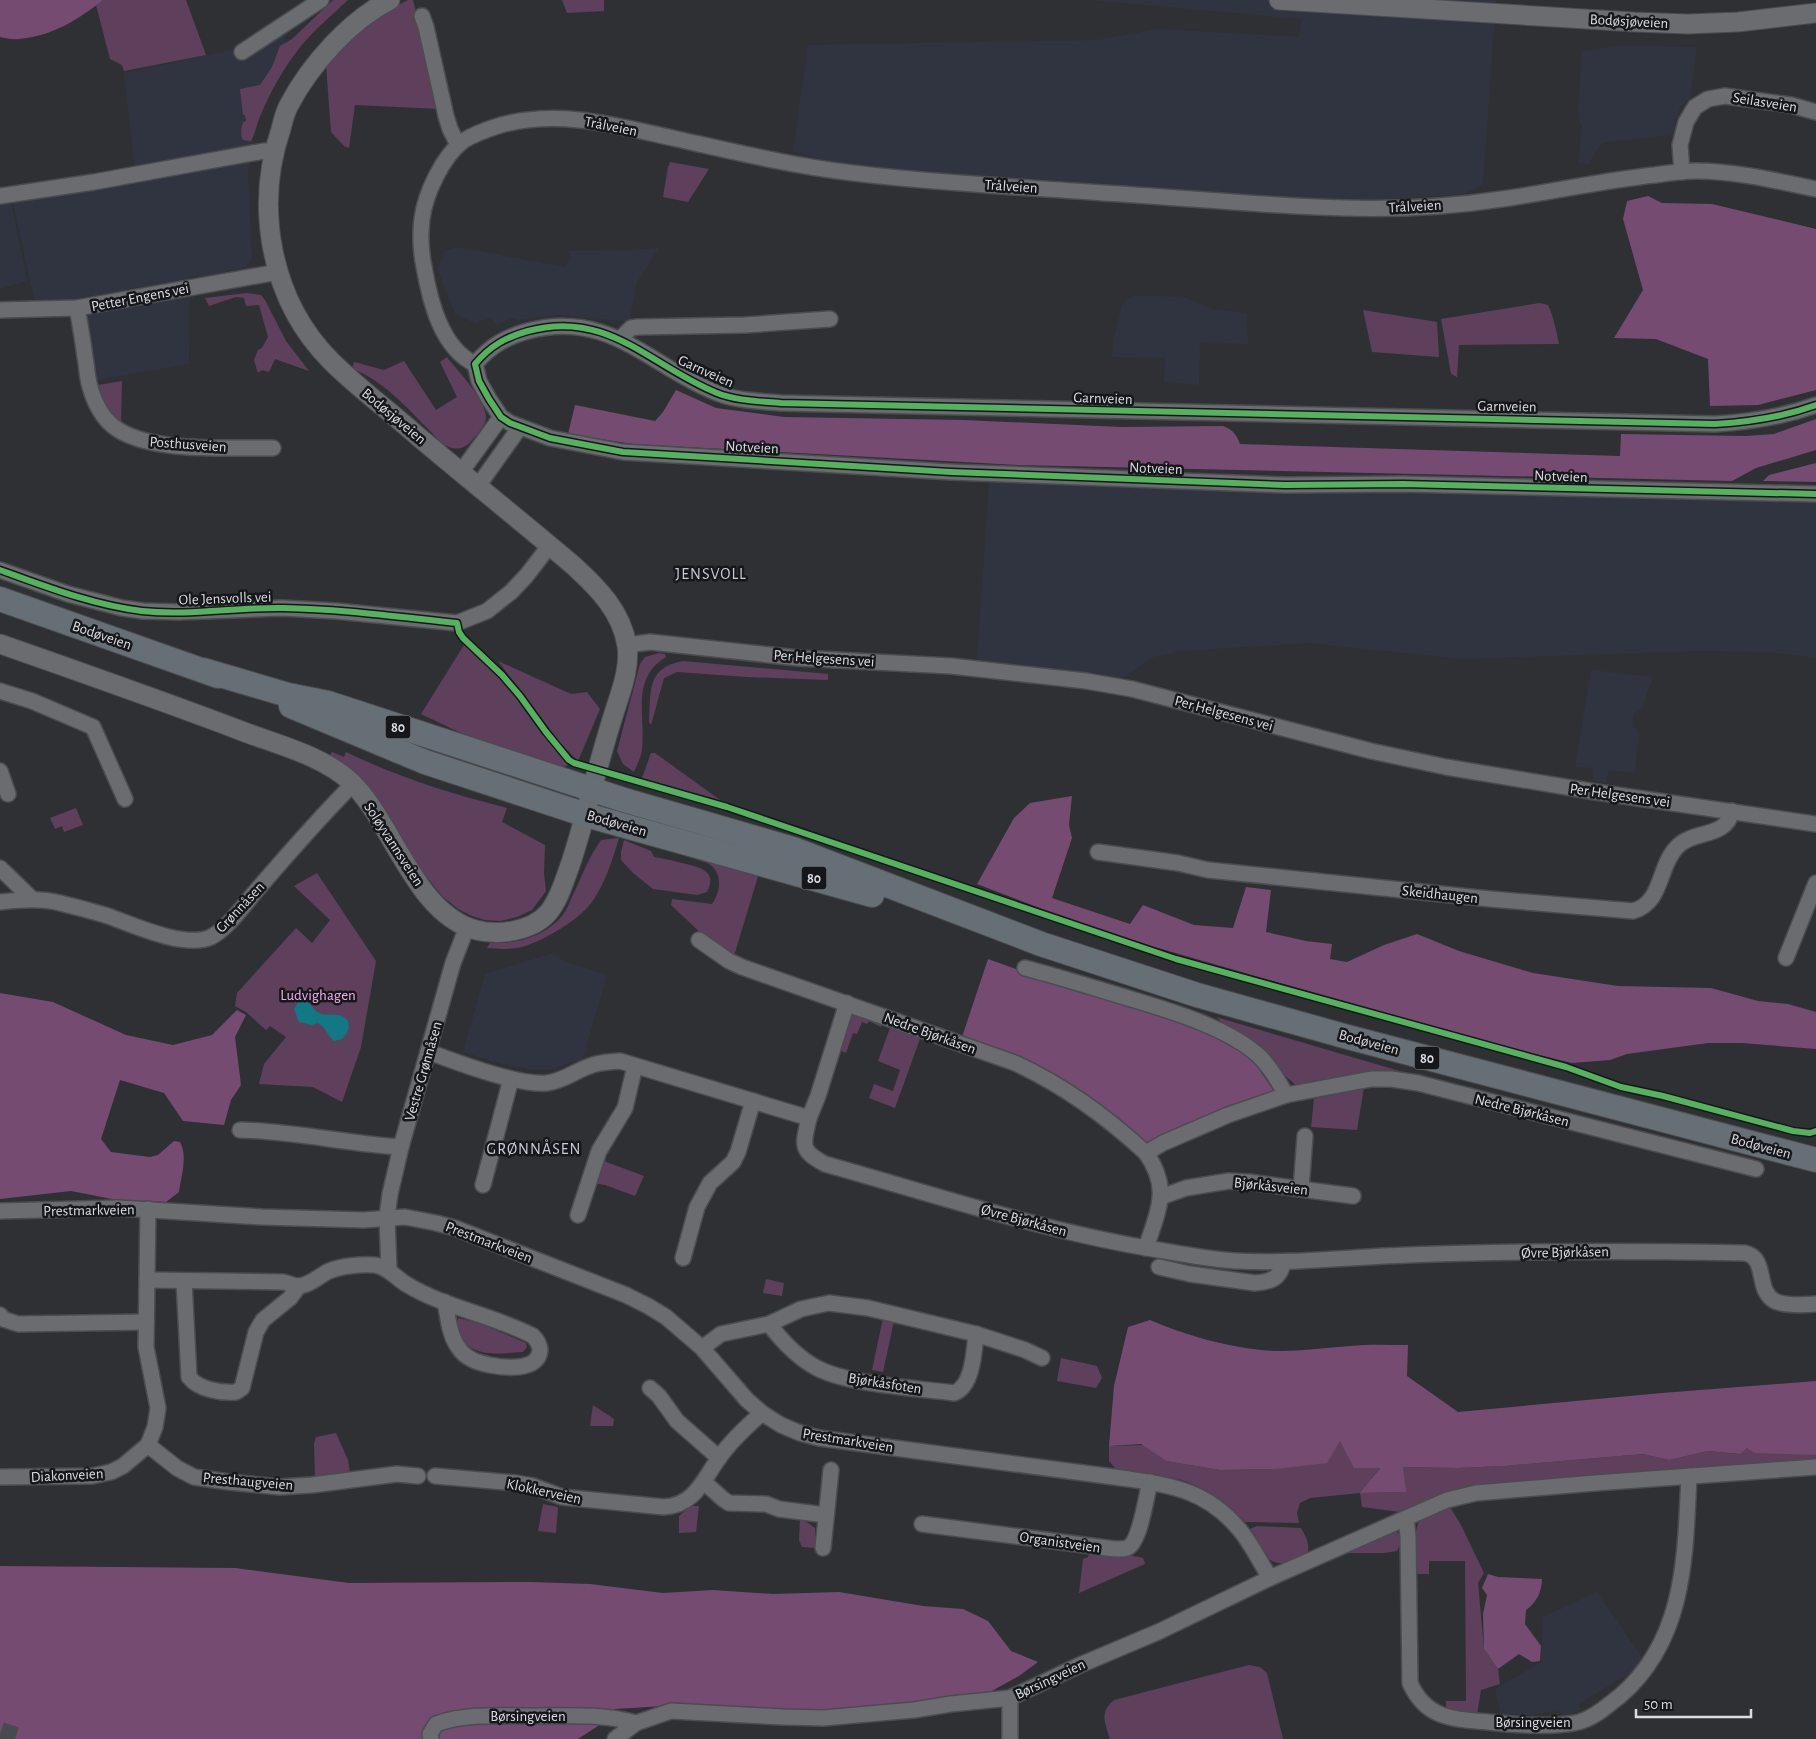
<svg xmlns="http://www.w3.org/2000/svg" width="1816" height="1739" font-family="'Alegreya Sans',sans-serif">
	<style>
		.built { fill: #303441 }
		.green { fill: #5e405c }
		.forest { fill: #754b72 }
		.water { fill: #117984 }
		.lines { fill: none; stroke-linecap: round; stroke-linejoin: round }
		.trunk-tunnel { stroke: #494a4e; stroke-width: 24; stroke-dasharray: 24 12; stroke-linecap: butt }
		.minor-casing { stroke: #4a4c4f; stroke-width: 18 }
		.tertiary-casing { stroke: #4a4c4f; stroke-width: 21 }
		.primary-casing { stroke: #4a4c4f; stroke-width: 26 }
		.minor { stroke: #6a6c70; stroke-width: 15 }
		.tertiary { stroke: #6a6c70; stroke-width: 19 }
		.primary { stroke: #666f75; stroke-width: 24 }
		.cycleway-casing { stroke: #16171b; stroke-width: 9 }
		.cycleway { stroke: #56b35d; stroke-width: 6 }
		.labels { text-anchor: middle; stroke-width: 5; stroke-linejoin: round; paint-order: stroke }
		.shield { fill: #16171b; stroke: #9fa2a6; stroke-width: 1 }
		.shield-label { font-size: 14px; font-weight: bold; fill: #dadde2 }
		.street-label { font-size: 15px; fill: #dadde2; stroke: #16171b }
		.park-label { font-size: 15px; fill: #f6adf0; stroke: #16171b }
		.neighbourhood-label { font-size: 16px; letter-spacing: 1px; fill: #c7ccd6; stroke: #16171b }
	</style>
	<rect width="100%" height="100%" fill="#2f3034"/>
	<g class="built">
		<path d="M1090,0H1496L1483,184L1463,194L1313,204L839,165L793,151L808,45L1097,40L1158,29L1299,37L1302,19Z"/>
		<path d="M277,25L285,38L283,56L259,96L250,160L248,172L252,259L246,267L209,276H190L189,364L96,380L83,300L35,302L12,198L136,177L124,73L237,49Z"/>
		<path d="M1620,46L1697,47L1690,97L1681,106L1676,119L1675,134L1602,143L1593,155L1590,164L1578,163L1582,126L1579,121L1578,109L1582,51Z"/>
		<path d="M11,202L27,281L0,289V205Z"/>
		<path d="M456,247L565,267L569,262L571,257L568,251L632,250L659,248L637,282L629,322L560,315L518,320L512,318L497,325L491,318L479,321L477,324L455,314L438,270L445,251Z"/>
		<path d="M1133,296H1160L1186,298L1212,309L1246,313L1248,344L1200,342L1199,385L1164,382L1165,358L1112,357L1114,337L1122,306L1127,300Z"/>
		<path d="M989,482L1285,493L1417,492L1639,499L1816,502V658L1772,652L1697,651L1463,659L1309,643L1181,651L1153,657L1127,676L1118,679L977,662Z"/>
		<path d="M1591,670L1653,677L1641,710L1634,713L1632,727L1637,728V733H1639L1635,773L1608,770L1606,783L1592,781L1593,768L1575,767Z"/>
		<path d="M553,953L564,961L607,975L583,1058L554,1069H529L502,1064L463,1052L485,974Z"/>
		<path d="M1597,1592L1643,1659L1638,1668L1579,1704L1580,1711L1563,1716L1560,1710L1533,1715L1501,1716L1495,1689L1541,1662L1543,1617Z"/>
	</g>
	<g class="green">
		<path d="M103,0H186L206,55L124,71L122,65L110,59L96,5Z"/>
		<path d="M333,0H348C332,15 315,29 301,46C284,67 269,94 259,119C256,127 255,134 251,141L243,140C240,135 241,128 243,122L246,121L245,115H243L240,89L260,85L272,67L280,46L292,39Z"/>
		<path d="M408,0H413L439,109L355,105L349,148L344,146L331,132L326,65L343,45L379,14Z"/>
		<path d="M562,0H604V11L567,13Z"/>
		<path d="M670,162L709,169L688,202L663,197L668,167Z"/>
		<path d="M247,293L261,295L265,300L286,341L309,371L275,359L269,372L262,370L258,373L254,360L258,350L262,348L268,337L259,305L246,306L244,298L236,297L209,306L205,298Z"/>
		<path d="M1540,303L1548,305C1554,318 1556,330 1559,344L1459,345L1457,377L1451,374L1441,319Z"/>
		<path d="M1363,310L1437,322L1439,357L1372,352Z"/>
		<path d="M447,357C457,370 487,401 486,418C485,427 478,433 472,440C467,447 458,451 449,447C441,444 435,436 429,430C407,408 382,379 352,369L354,362L384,370L404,361L436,410L457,397L440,362Z"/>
		<path d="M122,381L121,422C108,414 103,399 98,385Z"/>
		<path d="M464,645L491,668L508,686L568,765L562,768L480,742L421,714Z"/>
		<path d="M659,653L665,654L666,657C630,679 646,716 642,750C641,757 637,765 634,772L623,764L617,751L640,664L645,657Z"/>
		<path d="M498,661L571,694L587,692L600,709L578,761L561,744Z"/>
		<path d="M683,661L828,674V680L747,677L677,672L664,678L651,725L649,722C651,691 646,668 683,661Z"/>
		<path d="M332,752L344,757L346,752C400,778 449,793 507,808L502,822L545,845L544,873L546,891L532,910L517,917L500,921L485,920L472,916L458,909L442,896L418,866L382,805L368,789L328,758Z"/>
		<path d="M651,753H655L720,800L642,778Z"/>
		<path d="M76,808L83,825L64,832L62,826L55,829L50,818Z"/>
		<path d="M619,838C613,858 606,881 594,899C582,918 547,939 525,946C513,950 499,949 487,948L490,943C517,944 544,937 562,916C566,911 569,904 571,899C581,879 588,858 601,840Z"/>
		<path d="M624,840L651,851L654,857C662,858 669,860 678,862C693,866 720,868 707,892L697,895L653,889L633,873L621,860V852Z"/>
		<path d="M694,859L716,860L759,873L734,956L704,936L671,905L672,899L712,904C721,892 723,873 709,864C705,862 698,860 694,859Z"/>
		<path d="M317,873L376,961L361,1047L342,1102L313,1087L259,1084L264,1064L286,1037L270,1026L266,1030L246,1012L235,1006L237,993L296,928L312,943L330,920L294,886Z"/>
		<path d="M854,1012L883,1022L881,1027L869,1021L867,1024L862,1022L857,1034L853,1033L846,1053L839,1050L852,1014Z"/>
		<path d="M1216,1017L1403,1072L1296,1085Z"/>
		<path d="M891,1025L921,1036L895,1108L869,1098L874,1084L893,1091L900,1070L878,1061Z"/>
		<path d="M1364,1087L1357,1130L1311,1127L1314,1099Z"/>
		<path d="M601,1160L644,1176L635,1196L605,1185L592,1183Z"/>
		<path d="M766,1279L784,1283L782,1296L763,1293Z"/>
		<path d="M458,1318L479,1323L526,1343L527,1347L523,1352C501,1353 474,1359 461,1337C458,1331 456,1324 458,1318Z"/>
		<path d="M883,1318L894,1321L883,1372L872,1370Z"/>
		<path d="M1061,1358L1097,1366L1102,1378L1096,1388L1057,1381Z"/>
		<path d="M593,1405L614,1419L613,1426H590Z"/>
		<path d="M336,1433L348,1460L350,1473L315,1478L314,1444L316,1437Z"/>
		<path d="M1340,1441L1380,1467L1361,1493L1405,1492L1403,1467L1458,1468L1504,1466L1643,1454L1669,1460L1708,1451L1739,1454L1747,1448L1816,1455V1461L1468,1488L1447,1492L1400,1512L1362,1507L1360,1493L1310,1498L1300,1503L1297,1513L1299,1523L1245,1522C1229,1505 1202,1485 1178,1479C1158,1475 1137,1473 1117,1470L1109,1461V1446L1143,1445L1166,1461L1220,1470L1275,1469Z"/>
		<path d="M543,1504L558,1507L556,1533L538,1531Z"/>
		<path d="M690,1506H699L696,1532L679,1533V1516Z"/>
		<path d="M1450,1507L1461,1525L1484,1573L1478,1583L1484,1649L1498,1669L1500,1684L1481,1690L1477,1715L1446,1714V1701H1466L1465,1561H1429V1574H1414C1414,1561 1412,1524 1423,1517C1431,1512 1441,1510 1450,1507Z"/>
		<path d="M800,1519L804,1520L815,1528V1548L802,1547L799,1540Z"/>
		<path d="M1257,1526L1301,1528C1305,1535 1311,1545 1307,1553C1302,1566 1278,1566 1269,1559C1261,1552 1255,1538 1250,1529Z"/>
		<path d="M1391,1531H1396L1400,1535V1544L1397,1551L1384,1553H1345Z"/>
		<path d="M1090,1550L1139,1557L1143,1558L1145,1564L1079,1593L1083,1559L1088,1557Z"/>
		<path d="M1249,1665L1260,1667L1267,1673L1283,1739H1110C1105,1722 1099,1713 1114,1700Z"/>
	</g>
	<g class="forest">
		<path d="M0,0H103C78,20 52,36 19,39C13,40 6,38 0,37Z"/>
		<path d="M1648,196L1662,203L1712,204L1816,229V390L1758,405L1710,406L1708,359L1656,339L1614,338L1643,290L1623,219L1627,201Z"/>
		<path d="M676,390L716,408L784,417L964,420L1122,427L1223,426C1233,430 1236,434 1240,444L1620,456L1621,434L1746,436L1774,434L1816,419V450L1756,468L1732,481L1018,465L633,444L568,434L575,405L655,421L663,412Z"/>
		<path d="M1816,463V482L1763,481L1769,475Z"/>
		<path d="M1072,796L1069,825L1072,838L1052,898L1130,924L1143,905L1194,925L1233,928L1246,887L1271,890L1266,932L1306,941L1332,944L1330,959L1347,962L1384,945L1417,934L1459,951L1533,973L1618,986L1711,988L1758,1001L1788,1004L1816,1012V1049L1742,1043H1708L1627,1054L1610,1060L1572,1063L1519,1050L1374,1010L1151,946L1065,918L977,884L1014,818L1030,803Z"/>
		<path d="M988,959L1035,976L1179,1020L1228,1043L1250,1056L1276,1094L1159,1137L1149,1146L1098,1103L1047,1070L962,1037Z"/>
		<path d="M0,993L53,1002L126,1035L173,1045L212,1035L237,1010L246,1015L235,1037L241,1085L231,1100L224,1125L183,1121L164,1093L120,1080L101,1139L111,1152L150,1157L158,1155L174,1141L180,1142C188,1156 181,1177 179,1192L166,1202L117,1200L71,1191L0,1199Z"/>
		<path d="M1150,1320C1185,1335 1224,1346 1261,1350C1291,1353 1320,1348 1350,1346C1369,1344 1388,1345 1408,1345L1407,1376L1458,1412L1662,1393L1816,1381V1455L1755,1453L1747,1448L1740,1454L1708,1451L1669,1460L1643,1454L1504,1466L1458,1468L1403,1467L1406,1492L1360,1493L1380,1468H1354L1340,1441L1327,1463L1275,1469L1220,1470L1166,1461L1141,1444L1109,1446L1114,1386L1128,1327Z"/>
		<path d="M0,1566L235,1568L349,1583L530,1582L590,1584L663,1593L713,1590L773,1594L839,1592L923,1606L963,1609L988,1621L1011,1651L1038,1662L1019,1676L988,1693L913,1705L826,1713L664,1706L615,1709L601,1724L578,1739H0Z"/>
		<path d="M1488,1574L1498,1577L1542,1579C1542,1592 1536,1603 1526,1610L1525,1624L1541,1646L1540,1661L1532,1662L1519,1654L1498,1669L1484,1649L1483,1614L1487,1595L1482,1588Z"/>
	</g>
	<path class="water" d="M304,1000C311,1003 313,1010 319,1013C326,1016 332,1014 339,1015C353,1019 350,1031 342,1039L334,1041C327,1035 326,1027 318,1023L312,1025L299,1022L294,1009L298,1002Z"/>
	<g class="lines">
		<path class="trunk-tunnel" d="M0,1734L15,1739"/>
		<defs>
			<g id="minor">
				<path d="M422,16L426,27L446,116L450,129L458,145"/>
				<path d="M242,52L321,0"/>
				<path d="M1682,172L1680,145L1686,122L1695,107L1708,99L1725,96L1791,105L1816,112"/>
				<path d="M0,196L94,182L264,151L273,152"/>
				<path d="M77,308C80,324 83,341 85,357C87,367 87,378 90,387C94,401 102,417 113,426C147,454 230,447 273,448"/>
				<path d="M0,310L77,308L278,272"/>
				<path d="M620,339L631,328L638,327L745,325L830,319"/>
				<path d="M475,364C441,348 430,301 424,267C421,252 420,234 422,219C425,194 443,156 463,141C474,134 488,129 501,125C561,109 618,126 677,139C735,152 793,166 853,173C936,183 1021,187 1104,193C1175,197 1245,204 1316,207C1375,210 1444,208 1502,199C1554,192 1604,180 1655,175C1668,173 1682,171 1696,171C1736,171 1777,181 1816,189"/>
				<path d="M1816,405C1783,417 1750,422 1715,424L781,403C760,401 737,401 717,393C650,366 608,309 528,331C506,337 490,346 475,364L479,381L489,399L501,417L510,423L550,438L623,452L951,472L1285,485L1403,484L1816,494"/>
				<path d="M461,472L501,417"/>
				<path d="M478,486L520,427"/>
				<path d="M0,570L68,594L122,608L143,611L179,612L282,608L336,611L457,623L487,611L511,592L527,575L550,545"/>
				<path d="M627,645L650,642L798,658L951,666L1086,681L1132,689L1371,751L1446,767L1596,792L1816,824"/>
				<path d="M0,691L32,701L93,727L125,799"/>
				<path d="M0,771L8,794"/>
				<path d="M1098,852L1178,863L1208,870L1490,899L1633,911C1663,903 1658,866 1677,847C1694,829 1726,839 1732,811"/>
				<path d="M0,868L32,899"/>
				<path d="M0,902C21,900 40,898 60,903C76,907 92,911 108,916C133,925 185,949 211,937C227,929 244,905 256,891C287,855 319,818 353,784"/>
				<path d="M699,940L729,961L742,967L1015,1063C1063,1085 1107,1117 1146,1153"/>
				<path d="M1786,958L1816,883"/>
				<path d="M1025,968C1060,977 1094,988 1128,998C1168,1010 1230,1028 1260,1057C1271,1068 1279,1082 1286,1095"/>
				<path d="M429,1052C456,1062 519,1086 547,1083C563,1081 575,1071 590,1066C599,1062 610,1062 620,1061L809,1118C803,1145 799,1150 825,1164C932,1194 1037,1229 1147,1248C1176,1253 1205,1259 1235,1261C1292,1264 1350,1257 1408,1255C1520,1250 1633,1251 1745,1253C1769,1258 1754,1293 1777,1302C1789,1306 1804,1305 1816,1304"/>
				<path d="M809,1118L818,1096L847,1003"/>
				<path d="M240,1130C294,1131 347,1144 401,1147"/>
				<path d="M483,1185L511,1079"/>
				<path d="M1301,1189L1305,1136"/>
				<path d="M1161,1197L1186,1188L1229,1181L1249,1182L1353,1196"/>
				<path d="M0,1211L119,1208L262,1217L364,1220L405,1217L436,1223L455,1228L626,1295L648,1306L666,1317L702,1348L747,1400L762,1413L781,1425L800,1433L819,1438L1129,1479C1174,1486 1207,1491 1239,1529C1251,1543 1260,1562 1270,1578"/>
				<path d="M578,1215L599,1151L625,1108L635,1066"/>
				<path d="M1146,1248C1158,1210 1171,1189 1146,1153L1163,1143L1228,1115L1286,1095L1371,1079H1391L1418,1083L1756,1169"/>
				<path d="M683,1258L697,1207L710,1183L733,1162L738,1152L753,1101"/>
				<path d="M1159,1267L1190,1274L1255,1283C1271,1282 1281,1278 1283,1262"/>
				<path d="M389,1271L387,1217L390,1194L401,1147L453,963L467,927"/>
				<path d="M147,1280L283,1282C288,1283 294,1286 298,1286C309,1286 319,1276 329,1271C341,1266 361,1264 374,1265C387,1266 396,1278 406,1284C445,1308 493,1315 533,1336C537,1340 539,1343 540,1349C540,1376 488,1367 473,1360C467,1357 461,1352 458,1347C449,1334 448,1317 445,1302"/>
				<path d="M184,1281L189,1377C199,1390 221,1393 236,1392L242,1388L256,1332L263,1320L290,1298L299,1286"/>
				<path d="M0,1315L3,1319L18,1324L146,1322"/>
				<path d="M769,1324C782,1341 798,1358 817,1368C850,1385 916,1388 954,1393C973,1386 974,1352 976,1334"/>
				<path d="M702,1348L721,1334L769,1324L801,1309L829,1303L868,1308L976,1334L1025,1350L1042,1358"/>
				<path d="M650,1388L659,1396L677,1421L719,1458"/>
				<path d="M148,1445L177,1468L194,1477L229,1482L280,1487L312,1485L397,1474L418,1476"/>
				<path d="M435,1476L516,1483L533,1486L562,1497L664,1507C695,1505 703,1480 719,1458C730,1442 747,1426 762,1413"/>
				<path d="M0,1477L92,1476L111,1472L123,1466L148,1445L155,1427L158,1408L146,1347L148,1209"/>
				<path d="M704,1482L723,1499L729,1503L766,1504L779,1509L826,1515"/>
				<path d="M1406,1519L1408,1536L1410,1683C1426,1719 1453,1719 1488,1722C1511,1725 1562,1728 1582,1721C1597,1716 1608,1705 1620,1696C1686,1639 1685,1556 1689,1476"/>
				<path d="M922,1524L1107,1548C1113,1549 1120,1550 1127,1548C1140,1543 1146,1497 1150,1482"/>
				<path d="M823,1548L831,1470"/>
				<path d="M1010,1698V1739"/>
				<path d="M431,1739L430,1734L436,1724C467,1713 500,1716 532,1716C567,1716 602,1713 636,1723"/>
				<path d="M615,1739L636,1723L671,1711L783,1717L823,1718L914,1710L951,1704L1010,1698L1080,1665L1158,1632L1270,1578L1447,1500L1476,1493L1595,1483L1816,1467"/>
			</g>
			<g id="tertiary">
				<path d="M1279,0L1634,22L1688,24L1738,22L1816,13"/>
				<path d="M0,644C80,672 160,700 239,730C275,744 322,755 351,782C393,822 415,914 476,930C499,936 532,931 548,913C558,901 563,885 568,871C580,838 587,805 597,771C603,750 609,728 616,707C622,688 630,667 627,646C622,612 598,588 574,566C521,521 467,478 414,433C387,409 357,387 331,361C271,301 254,208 281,129C283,121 285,112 289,105C310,65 350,20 390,0"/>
			</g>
			<g id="primary">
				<path d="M0,599L218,676"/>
				<path d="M203,670L288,695L328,703L624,800L793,849L1041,944L1197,995L1344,1036L1816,1160"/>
				<path d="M291,706L425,762L586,815L872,895"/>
			</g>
		</defs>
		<use href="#minor" class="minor-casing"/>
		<use href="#tertiary" class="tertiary-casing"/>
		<use href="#primary" class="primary-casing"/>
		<use href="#minor" class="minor"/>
		<use href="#tertiary" class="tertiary"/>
		<use href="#primary" class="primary"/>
		<defs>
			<g id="cycleway">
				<path d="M1816,405C1783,417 1750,422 1715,424L781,403C760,401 737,401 717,393C650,366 608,309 528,331C506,337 490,346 475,364L479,381L489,399L501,417L510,423L550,438L623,452L951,472L1285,485L1403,484L1816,494"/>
				<path d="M0,570C47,587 93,605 142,611C189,616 236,607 283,608C341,609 399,617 457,623L459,632L463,638L502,675L520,696L546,732L569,760L574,763L727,807L1176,959L1566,1067L1621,1087L1663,1096L1793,1131L1810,1133L1816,1131"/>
			</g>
		</defs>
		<use href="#cycleway" class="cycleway-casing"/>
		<use href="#cycleway" class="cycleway"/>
	</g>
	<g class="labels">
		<g class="shield">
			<rect x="385.5" y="715.5" width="25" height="23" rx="4"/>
			<rect x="801.5" y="866.5" width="25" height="23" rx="4"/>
			<rect x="1414.5" y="1046.5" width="25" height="23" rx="4"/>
		</g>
		<g class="shield-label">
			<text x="398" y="732">80</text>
			<text x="814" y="883">80</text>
			<text x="1427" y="1063">80</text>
		</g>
		<g class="street-label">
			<text transform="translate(1629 21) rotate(3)" y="5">Bodøsjøveien</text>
			<text transform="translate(1765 102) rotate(9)" y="5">Seilasveien</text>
			<text transform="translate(611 126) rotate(11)" y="5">Trålveien</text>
			<text transform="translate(1011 186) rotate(4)" y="5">Trålveien</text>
			<text transform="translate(1415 206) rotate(-3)" y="5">Trålveien</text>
			<text transform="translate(140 297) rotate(-11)" y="5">Petter Engens vei</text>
			<text transform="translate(706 371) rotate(24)" y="5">Garnveien</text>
			<text transform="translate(1103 398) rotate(2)" y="5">Garnveien</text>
			<text transform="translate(1507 406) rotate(1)" y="5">Garnveien</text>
			<text transform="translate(394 416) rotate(40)" y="5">Bodøsjøveien</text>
			<text transform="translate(188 444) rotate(4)" y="5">Posthusveien</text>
			<text transform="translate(752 447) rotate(3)" y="5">Notveien</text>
			<text transform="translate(1156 468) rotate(2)" y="5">Notveien</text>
			<text transform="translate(1561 476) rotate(2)" y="5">Notveien</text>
			<text transform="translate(225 598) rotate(-2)" y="5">Ole Jensvolls vei</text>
			<text transform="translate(102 635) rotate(19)" y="5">Bodøveien</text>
			<text transform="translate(824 658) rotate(4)" y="5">Per Helgesens vei</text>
			<text transform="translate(1224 713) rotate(15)" y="5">Per Helgesens vei</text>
			<text transform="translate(1620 795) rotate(8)" y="5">Per Helgesens vei</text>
			<text transform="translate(617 823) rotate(16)" y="5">Bodøveien</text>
			<text transform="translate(394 844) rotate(57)" y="5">Soløyvannsveien</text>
			<text transform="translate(1440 894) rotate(6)" y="5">Skeidhaugen</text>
			<text transform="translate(240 907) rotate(-47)" y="5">Grønnåsen</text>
			<text transform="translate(930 1033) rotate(20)" y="5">Nedre Bjørkåsen</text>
			<text transform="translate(1369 1042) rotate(15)" y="5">Bodøveien</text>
			<text transform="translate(423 1071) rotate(-74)" y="5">Vestre Grønnåsen</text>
			<text transform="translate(1522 1110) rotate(14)" y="5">Nedre Bjørkåsen</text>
			<text transform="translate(1761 1146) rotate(15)" y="5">Bodøveien</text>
			<text transform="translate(1271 1186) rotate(6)" y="5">Bjørkåsveien</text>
			<text transform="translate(89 1210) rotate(-1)" y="5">Prestmarkveien</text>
			<text transform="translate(1024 1220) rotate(15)" y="5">Øvre Bjørkåsen</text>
			<text transform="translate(489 1242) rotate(21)" y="5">Prestmarkveien</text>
			<text transform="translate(1565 1252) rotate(-1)" y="5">Øvre Bjørkåsen</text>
			<text transform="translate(885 1383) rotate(9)" y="5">Bjørkåsfoten</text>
			<text transform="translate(848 1440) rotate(9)" y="5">Prestmarkveien</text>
			<text transform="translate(67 1475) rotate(-3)" y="5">Diakonveien</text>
			<text transform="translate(248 1481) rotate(5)" y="5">Presthaugveien</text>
			<text transform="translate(544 1491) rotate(12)" y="5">Klokkerveien</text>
			<text transform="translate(1060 1542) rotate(8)" y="5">Organistveien</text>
			<text transform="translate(1050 1679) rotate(-25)" y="5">Børsingveien</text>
			<text x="528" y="1721">Børsingveien</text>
			<text x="1533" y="1727">Børsingveien</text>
		</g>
		<g class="park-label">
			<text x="318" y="1000">Ludvighagen</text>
		</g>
		<g class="neighbourhood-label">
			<text x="711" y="579">JENSVOLL</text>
			<text x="534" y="1154">GRØNNÅSEN</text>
		</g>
	</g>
	<path d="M1636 1709v8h115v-8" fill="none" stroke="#dadde2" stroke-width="2.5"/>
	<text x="1644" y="1709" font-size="15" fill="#dadde2" stroke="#16171b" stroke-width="4" paint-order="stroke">50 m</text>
</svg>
